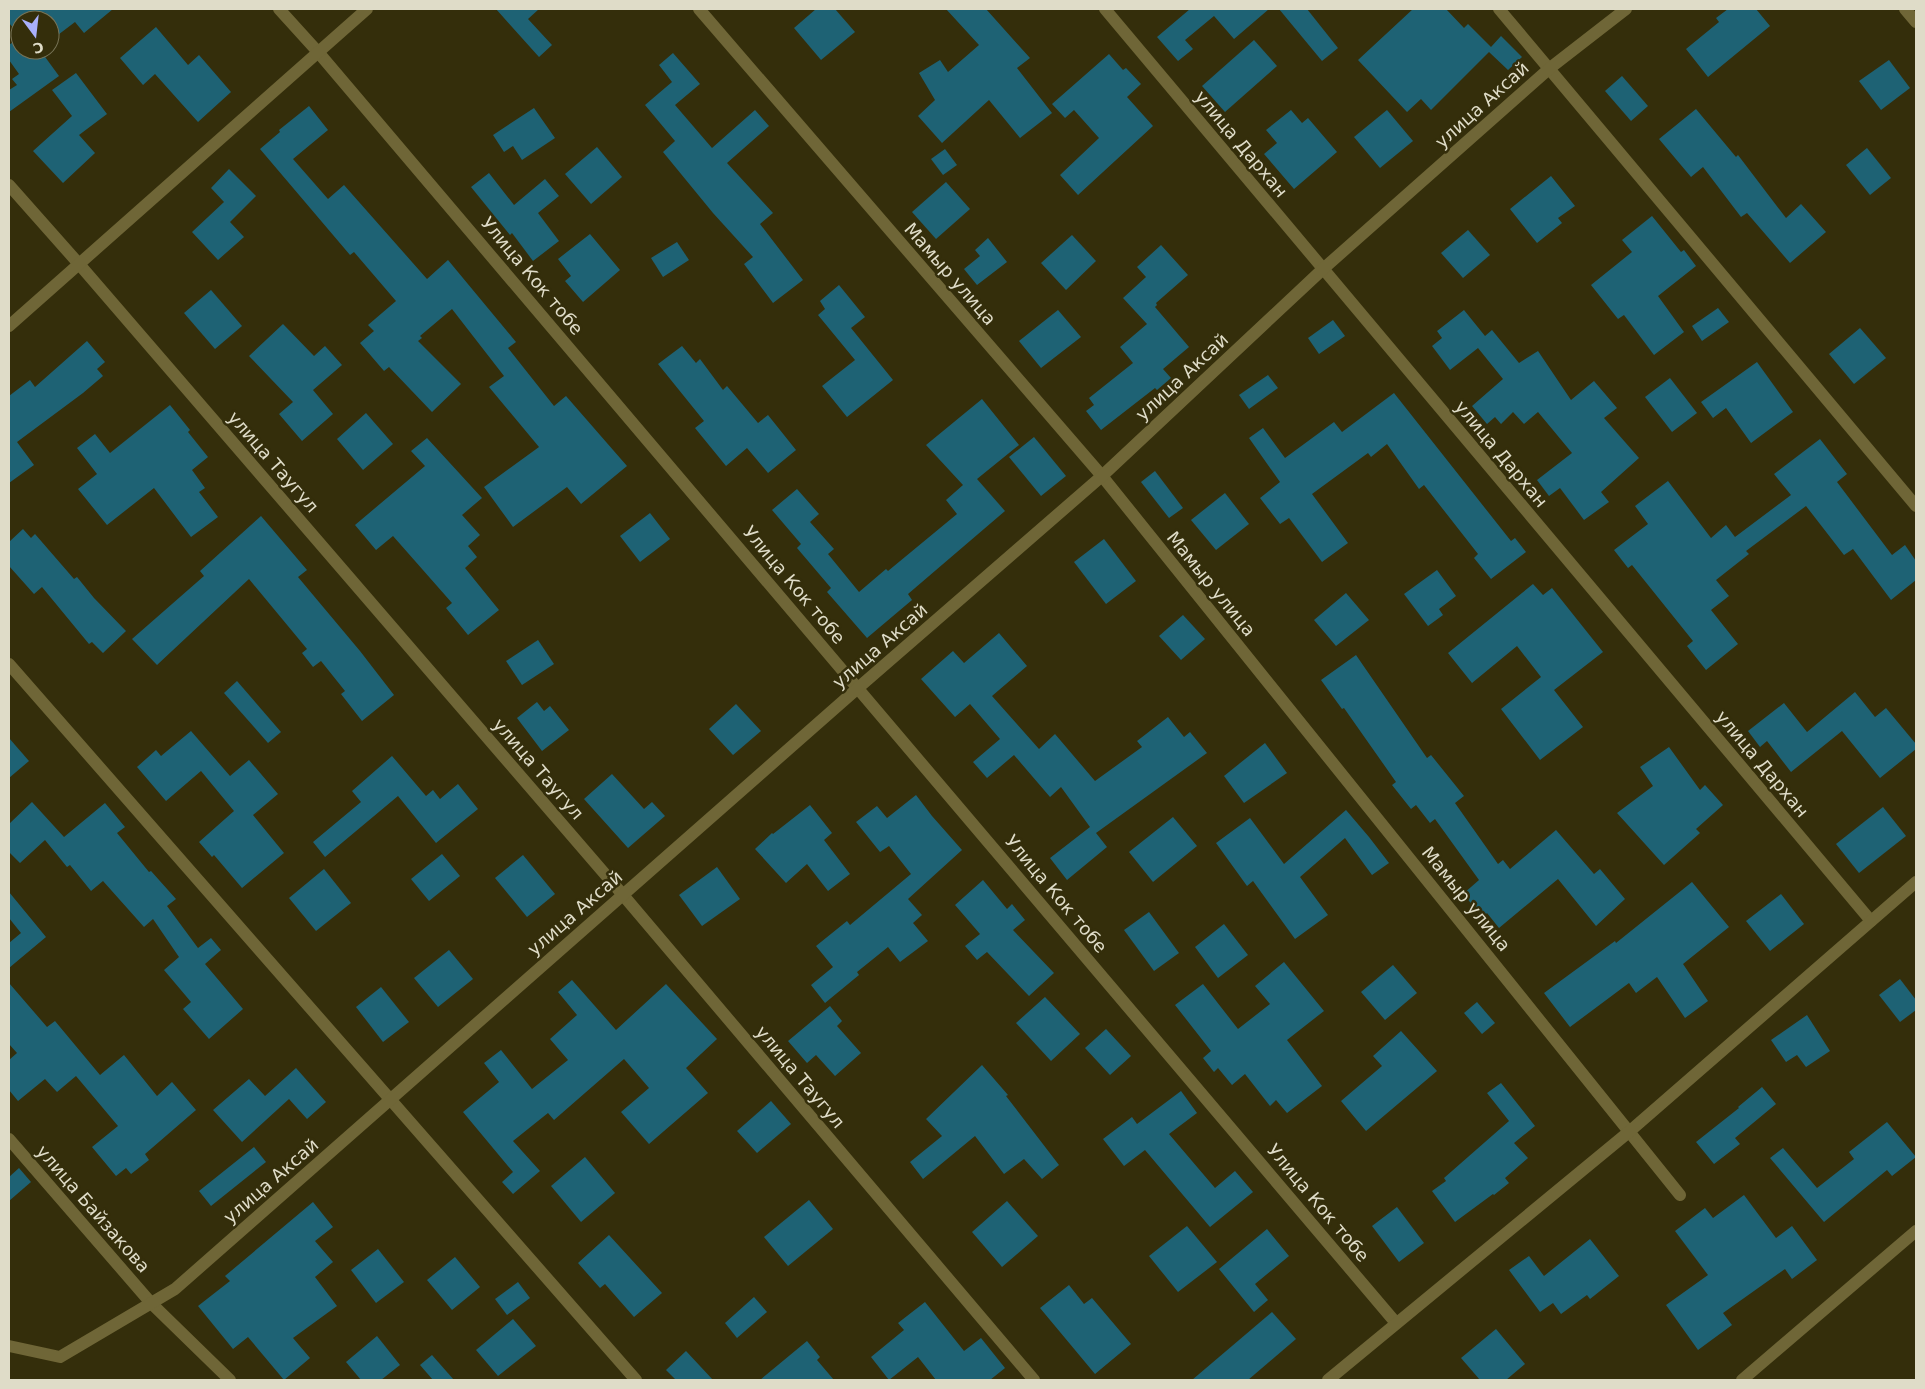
<svg xmlns="http://www.w3.org/2000/svg" width="1925" height="1389" font-family="'DejaVu Sans',sans-serif">
	<style>
		.building { fill: #1e6274 }
		.lines { fill: none; stroke-linecap: round; stroke-linejoin: round }
		.street { stroke: #6f6637; stroke-width: 12 }
		.labels { text-anchor: middle; stroke-width: 5; stroke-linejoin: round; paint-order: stroke }
		.street-label { font-size: 18px; fill: #dfdcc8; stroke: #342e0b }
	</style>
	<rect width="100%" height="100%" fill="#342e0b"/>
	<g class="building">
		<path d="M9,9H113L84,33L75,22L50,41V20H20V36L9,23Z"/>
		<path d="M496,9H539L528,19L552,45L539,57Z"/>
		<path d="M816,9H835L855,32L821,60L794,28Z"/>
		<path d="M946,9H986L1030,58L1017,68L1052,113L1020,138L989,100L942,143L918,116L935,100L919,73L940,60L948,72L979,45Z"/>
		<path d="M1190,9H1269L1234,39L1214,16L1185,40L1193,49L1178,61L1157,37Z"/>
		<path d="M1279,9H1307L1338,48L1322,61Z"/>
		<path d="M1413,9H1446L1464,28L1468,24L1491,47L1501,36L1522,57L1508,70L1489,52L1431,110L1421,99L1407,112L1358,60Z"/>
		<path d="M1728,9H1756L1770,26L1708,77L1686,49L1719,22L1716,18Z"/>
		<path d="M156,27L188,65L199,55L231,92L198,122L155,74L143,85L120,58Z"/>
		<path d="M20,37V50H40L59,76L9,112V90L17,85L12,79L19,74L9,60V45Z"/>
		<path d="M1254,40L1277,66L1225,112L1202,86Z"/>
		<path d="M673,53L700,84L675,105L712,148L755,110L769,126L727,163L773,213L760,224L803,280L773,303L744,264L753,257L713,213L663,152L675,141L645,105L672,82L659,65Z"/>
		<path d="M1109,54L1123,70L1126,68L1141,84L1127,97L1153,126L1078,195L1060,175L1099,138L1074,110L1065,118L1052,104Z"/>
		<path d="M1889,60L1910,88L1881,110L1859,81Z"/>
		<path d="M76,73L107,114L79,135L95,153L63,183L33,151L72,116L52,90Z"/>
		<path d="M1622,76L1648,106L1631,121L1605,91Z"/>
		<path d="M309,106L328,130L293,159L328,199L344,185L427,279L448,260L516,342L508,348L554,406L566,396L627,466L581,504L567,487L513,527L484,487L539,447L489,387L504,376L452,309L420,336L422,338L418,341L461,384L432,412L389,367L384,371L360,343L374,331L368,325L396,301L354,252L350,255L260,149L280,132L279,130Z"/>
		<path d="M534,108L555,138L522,160L513,146L504,152L493,135Z"/>
		<path d="M1696,109L1736,157L1738,155L1786,218L1801,204L1826,232L1790,263L1747,213L1741,217L1703,167L1691,177L1659,139Z"/>
		<path d="M1291,110L1302,123L1308,118L1337,152L1294,189L1264,154L1277,143L1266,130Z"/>
		<path d="M1387,110L1413,141L1380,168L1354,137Z"/>
		<path d="M597,147L622,177L591,204L565,174Z"/>
		<path d="M1867,148L1891,178L1870,195L1846,165Z"/>
		<path d="M945,149L957,165L943,175L931,159Z"/>
		<path d="M229,169L256,196L230,222L244,237L218,260L192,232L224,202L211,188Z"/>
		<path d="M489,173L514,205L545,179L559,196L538,213L559,241L533,261L512,233L510,235L471,187Z"/>
		<path d="M1551,176L1575,206L1558,218L1562,223L1537,243L1510,209Z"/>
		<path d="M946,182L970,209L936,239L912,212Z"/>
		<path d="M1652,216L1681,252L1684,250L1696,266L1658,296L1684,332L1654,355L1624,315L1618,319L1591,285L1632,252L1622,240Z"/>
		<path d="M1468,230L1490,255L1463,278L1441,253Z"/>
		<path d="M590,234L620,270L583,302L565,281L571,276L558,259Z"/>
		<path d="M1072,235L1096,261L1066,290L1041,263Z"/>
		<path d="M988,238L1007,262L977,285L964,269L980,256L975,250Z"/>
		<path d="M677,242L689,260L663,277L651,258Z"/>
		<path d="M1161,245L1188,275L1156,303L1157,305L1155,307L1189,347L1163,369L1171,378L1157,390L1155,388L1101,430L1086,411L1094,405L1089,398L1133,363L1120,347L1147,324L1123,298L1146,277L1137,267Z"/>
		<path d="M839,285L865,317L851,328L893,380L847,417L822,386L855,360L818,315L825,309L820,301Z"/>
		<path d="M211,290L242,326L215,349L184,313Z"/>
		<path d="M1718,308L1729,322L1702,341L1692,326Z"/>
		<path d="M1058,310L1081,337L1041,368L1019,341Z"/>
		<path d="M1464,310L1485,336L1492,330L1519,363L1538,351L1571,400L1594,381L1617,408L1604,418L1639,458L1601,492L1609,502L1584,520L1560,488L1549,496L1537,480L1572,453L1538,412L1524,424L1513,412L1501,424L1495,417L1487,424L1472,406L1503,379L1478,348L1450,370L1432,346L1442,338L1437,331Z"/>
		<path d="M1333,320L1345,336L1319,354L1308,338Z"/>
		<path d="M283,324L314,356L325,346L342,365L313,390L333,414L302,441L279,414L293,402L249,356Z"/>
		<path d="M1860,328L1886,358L1854,384L1829,354Z"/>
		<path d="M87,341L105,362L97,369L103,376L83,393L17,442L34,465L9,483V396L30,380L35,387Z"/>
		<path d="M682,346L696,363L700,359L723,390L727,386L758,423L768,415L796,450L768,473L747,448L726,466L695,428L704,421L658,364Z"/>
		<path d="M1757,362L1793,412L1751,443L1726,408L1713,418L1701,402Z"/>
		<path d="M1268,375L1278,388L1249,409L1239,395Z"/>
		<path d="M1670,378L1697,413L1672,432L1645,397Z"/>
		<path d="M1394,393L1511,541L1515,538L1526,552L1491,579L1474,558L1478,554L1424,485L1419,489L1387,444L1371,457L1368,453L1312,494L1348,543L1322,562L1289,518L1280,524L1260,498L1280,482L1249,438L1263,428L1285,458L1334,422L1342,432Z"/>
		<path d="M982,399L1019,445L977,479L1005,511L908,594L912,600L867,638L827,592L831,588L797,548L801,544L772,510L797,489L819,514L810,522L834,549L828,554L859,592L886,569L888,571L957,514L946,500L963,485L926,445Z"/>
		<path d="M170,405L190,430L188,432L208,457L192,470L205,488L199,492L218,517L191,537L154,488L107,525L78,489L97,474L77,448L95,434L110,453Z"/>
		<path d="M366,413L393,444L363,470L337,439Z"/>
		<path d="M1034,437L1066,476L1041,496L1009,457Z"/>
		<path d="M427,438L482,498L462,515L480,535L468,546L477,557L465,568L499,610L468,635L446,608L452,603L393,536L376,550L355,525L425,466L411,451Z"/>
		<path d="M1820,439L1847,474L1837,482L1892,555L1905,545L1916,561V580L1891,600L1853,549L1844,555L1806,506L1746,551L1749,554L1716,580L1729,596L1711,610L1738,644L1706,670L1687,646L1693,641L1632,565L1628,568L1614,550L1648,524L1635,506L1668,481L1711,538L1726,525L1735,537L1791,495L1774,474Z"/>
		<path d="M1155,471L1183,508L1169,518L1141,482Z"/>
		<path d="M1225,493L1249,524L1216,550L1191,520Z"/>
		<path d="M650,513L670,539L640,562L620,536Z"/>
		<path d="M261,516L307,570L298,577L360,651L394,695L362,721L341,694L345,691L321,661L313,667L302,653L307,649L249,579L157,665L132,639L204,576L200,571Z"/>
		<path d="M23,529L31,538L35,534L74,579L77,577L94,598L126,631L103,653L92,642L89,644L42,587L34,594L9,566V542Z"/>
		<path d="M1104,539L1136,581L1106,604L1074,562Z"/>
		<path d="M1437,570L1456,596L1439,609L1443,615L1428,626L1404,594Z"/>
		<path d="M1533,584L1543,595L1552,588L1603,652L1554,690L1583,727L1540,760L1501,709L1541,677L1517,646L1472,683L1448,653Z"/>
		<path d="M1346,593L1369,620L1336,646L1314,620Z"/>
		<path d="M1183,615L1205,639L1181,660L1159,636Z"/>
		<path d="M999,633L1027,666L992,696L1039,749L1055,734L1095,781L1142,747L1137,741L1168,717L1184,737L1190,732L1207,753L1096,833L1107,847L1067,880L1050,858L1090,827L1061,787L1050,797L1014,755L987,778L973,762L1000,739L970,704L955,717L921,679L953,651L964,663Z"/>
		<path d="M538,640L554,664L522,685L506,661Z"/>
		<path d="M1356,655L1427,758L1431,755L1464,796L1455,803L1498,864L1503,860L1510,869L1556,830L1594,874L1600,869L1625,899L1596,926L1558,879L1499,928L1487,913L1483,917L1463,894L1479,880L1435,819L1430,823L1416,805L1411,809L1392,785L1396,782L1344,708L1342,709L1321,680Z"/>
		<path d="M237,681L281,732L268,743L224,693Z"/>
		<path d="M1855,692L1875,717L1886,708L1916,744V749L1880,778L1842,731L1791,772L1767,741L1760,747L1748,731L1784,703L1807,732Z"/>
		<path d="M537,702L544,711L550,706L569,730L542,751L517,718Z"/>
		<path d="M736,704L761,731L733,755L709,729Z"/>
		<path d="M191,731L230,776L249,760L278,794L253,815L284,853L242,888L214,855L212,857L199,842L234,811L201,771L166,801L137,767L156,750L161,756Z"/>
		<path d="M9,738L29,761L9,778Z"/>
		<path d="M1265,743L1287,773L1244,803L1224,776Z"/>
		<path d="M1669,747L1700,790L1705,785L1723,805L1696,829L1700,833L1664,865L1617,813L1653,786L1640,767Z"/>
		<path d="M392,756L426,796L433,790L440,799L458,784L478,809L436,843L398,796L325,857L313,842L361,802L352,791Z"/>
		<path d="M612,774L644,809L652,802L665,816L628,848L584,799Z"/>
		<path d="M916,795L932,816L962,850L908,899L922,915L913,923L928,941L900,962L888,947L857,972L859,975L825,1003L811,985L833,967L816,946L847,921L850,925L911,874L889,846L880,852L856,822L877,806L887,818Z"/>
		<path d="M32,802L64,837L105,803L125,827L117,833L149,872L151,871L176,899L167,906L198,948L211,938L221,950L205,964L243,1009L209,1039L183,1009L191,1002L164,970L179,957L153,919L144,927L103,881L91,891L70,865L67,867L45,840L20,863L9,852V824Z"/>
		<path d="M810,805L832,833L824,840L850,874L828,891L807,864L786,883L755,849L772,833L773,834Z"/>
		<path d="M1883,807L1906,836L1859,873L1836,844Z"/>
		<path d="M1346,810L1369,837L1389,863L1372,875L1345,838L1300,877L1328,915L1295,939L1253,881L1247,886L1216,843L1250,818L1284,864Z"/>
		<path d="M1173,817L1197,846L1153,882L1129,852Z"/>
		<path d="M442,854L460,876L429,901L411,879Z"/>
		<path d="M523,855L555,894L527,917L495,878Z"/>
		<path d="M717,867L740,899L702,926L679,895Z"/>
		<path d="M324,869L351,903L316,931L289,898Z"/>
		<path d="M983,880L1007,909L1012,904L1025,920L1013,930L1054,973L1029,996L987,952L977,960L965,946L980,934L955,905Z"/>
		<path d="M1692,882L1729,927L1683,964L1708,1001L1685,1018L1657,977L1636,993L1629,983L1570,1027L1544,993L1615,941L1616,943Z"/>
		<path d="M9,892L46,937L9,968V943L21,933L9,918Z"/>
		<path d="M1781,894L1804,924L1770,951L1746,921Z"/>
		<path d="M1149,912L1179,953L1154,971L1124,930Z"/>
		<path d="M1224,924L1248,955L1218,978L1195,947Z"/>
		<path d="M449,950L473,979L438,1007L414,978Z"/>
		<path d="M1284,962L1324,1011L1287,1040L1322,1086L1287,1113L1276,1100L1270,1106L1245,1074L1232,1085L1218,1068L1214,1072L1203,1058L1211,1051L1175,1005L1203,984L1238,1029L1270,1004L1255,986Z"/>
		<path d="M1393,965L1417,993L1385,1020L1361,992Z"/>
		<path d="M1900,979L1916,1000V1010L1900,1022L1879,995Z"/>
		<path d="M572,980L616,1030L666,984L717,1039L686,1068L708,1093L649,1144L621,1112L649,1088L624,1059L554,1120L548,1113L513,1141L540,1171L513,1194L502,1182L513,1172L463,1112L499,1082L484,1063L501,1050L532,1089L568,1060L550,1039L577,1015L558,992Z"/>
		<path d="M9,983L47,1027L55,1021L100,1075L124,1055L157,1096L172,1082L196,1110L145,1154L149,1160L131,1174L126,1168L116,1176L92,1147L118,1126L76,1076L57,1092L45,1079L18,1101L9,1090V1060L17,1053L9,1044Z"/>
		<path d="M381,987L409,1022L383,1042L356,1007Z"/>
		<path d="M1045,997L1080,1034L1051,1061L1016,1023Z"/>
		<path d="M1477,1002L1495,1023L1482,1034L1464,1013Z"/>
		<path d="M830,1006L842,1021L837,1026L861,1053L835,1076L816,1055L807,1063L788,1041Z"/>
		<path d="M1807,1015L1830,1051L1806,1067L1797,1055L1786,1062L1771,1040Z"/>
		<path d="M1106,1029L1131,1056L1110,1075L1085,1048Z"/>
		<path d="M1401,1031L1437,1071L1366,1131L1341,1101L1382,1066L1373,1056Z"/>
		<path d="M982,1065L1008,1095L1006,1096L1059,1165L1042,1179L1024,1159L1004,1174L975,1136L923,1179L910,1162L942,1136L926,1119Z"/>
		<path d="M296,1068L326,1102L307,1119L289,1099L242,1142L213,1110L249,1079L265,1096Z"/>
		<path d="M1501,1083L1535,1126L1514,1143L1528,1158L1505,1178L1509,1183L1494,1195L1493,1194L1455,1222L1432,1191L1446,1181L1444,1178L1509,1121L1487,1093Z"/>
		<path d="M1762,1087L1776,1104L1735,1138L1740,1144L1714,1164L1696,1142L1739,1108L1738,1107Z"/>
		<path d="M1181,1091L1197,1113L1169,1134L1215,1188L1235,1171L1253,1192L1210,1227L1145,1150L1124,1166L1103,1139L1132,1117L1137,1124Z"/>
		<path d="M771,1101L791,1124L757,1153L737,1131Z"/>
		<path d="M1887,1122L1916,1157L1892,1176L1887,1170L1824,1222L1770,1158L1783,1148L1817,1188L1854,1159L1849,1152Z"/>
		<path d="M254,1147L266,1162L211,1206L199,1191Z"/>
		<path d="M585,1157L615,1193L581,1222L551,1186Z"/>
		<path d="M19,1168L31,1182L9,1201V1177Z"/>
		<path d="M1744,1195L1776,1238L1792,1226L1817,1260L1792,1279L1785,1269L1723,1313L1732,1325L1698,1350L1666,1305L1708,1275L1675,1231L1705,1208L1713,1218Z"/>
		<path d="M809,1200L833,1229L788,1266L764,1237Z"/>
		<path d="M1007,1201L1038,1236L1002,1267L972,1232Z"/>
		<path d="M313,1202L333,1227L315,1241L333,1262L315,1277L337,1306L293,1338L310,1358L284,1380L248,1337L233,1349L198,1306L230,1281L225,1276Z"/>
		<path d="M1397,1207L1424,1243L1399,1262L1372,1226Z"/>
		<path d="M1187,1226L1217,1262L1178,1292L1149,1256Z"/>
		<path d="M1267,1229L1289,1256L1255,1284L1268,1300L1254,1312L1219,1269Z"/>
		<path d="M609,1235L662,1293L634,1317L605,1284L600,1288L578,1263Z"/>
		<path d="M1590,1239L1619,1276L1590,1299L1587,1295L1561,1314L1553,1303L1540,1312L1509,1270L1529,1256L1544,1276Z"/>
		<path d="M378,1249L404,1282L376,1303L351,1270Z"/>
		<path d="M455,1257L480,1287L452,1310L427,1280Z"/>
		<path d="M518,1282L530,1298L507,1315L495,1299Z"/>
		<path d="M1069,1285L1084,1304L1092,1298L1131,1344L1095,1374L1040,1308Z"/>
		<path d="M754,1297L767,1312L737,1338L725,1323Z"/>
		<path d="M925,1302L964,1351L981,1338L1005,1368L990,1380H936L918,1357L889,1380L871,1357L904,1330L898,1323Z"/>
		<path d="M1272,1312L1296,1339L1248,1380H1192Z"/>
		<path d="M513,1319L536,1346L498,1376L476,1350Z"/>
		<path d="M1496,1329L1525,1364L1506,1380H1480L1461,1358Z"/>
		<path d="M377,1336L400,1365L381,1380H361L346,1362Z"/>
		<path d="M807,1341L820,1357L817,1360L834,1380H760Z"/>
		<path d="M686,1351L713,1380H676L666,1370Z"/>
		<path d="M432,1355L454,1380H433L420,1365Z"/>
	</g>
	<g class="lines">
		<g class="street">
			<path d="M279,9L318,52L1396,1323"/>
			<path d="M699,9L1102,476L1680,1195"/>
			<path d="M1105,9L1871,921"/>
			<path d="M1499,9L1916,506"/>
			<path d="M1905,9L1916,22"/>
			<path d="M9,185L79,264L623,895L1034,1380"/>
			<path d="M9,326L367,9"/>
			<path d="M9,664L636,1380"/>
			<path d="M9,1139L151,1303L230,1380"/>
			<path d="M9,1346L60,1357L175,1289L858,688L1102,476L1323,269L1550,68L1626,9"/>
			<path d="M1328,1380L1630,1131L1916,882"/>
			<path d="M1742,1380L1916,1231"/>
		</g>
	</g>
	<g class="labels">
		<g class="street-label">
			<text transform="translate(1482 105) rotate(-42)" y="6">улица Аксай</text>
			<text transform="translate(1241 144) rotate(50)" y="6">улица Дархан</text>
			<text transform="translate(950 274) rotate(49)" y="6">Мамыр улица</text>
			<text transform="translate(532 276) rotate(50)" y="6">Улица Кок тобе</text>
			<text transform="translate(1182 377) rotate(-43)" y="6">улица Аксай</text>
			<text transform="translate(1501 454) rotate(50)" y="6">улица Дархан</text>
			<text transform="translate(273 462) rotate(49)" y="6">улица Таугул</text>
			<text transform="translate(1211 584) rotate(51)" y="6">Мамыр улица</text>
			<text transform="translate(794 585) rotate(50)" y="6">Улица Кок тобе</text>
			<text transform="translate(880 646) rotate(-41)" y="6">улица Аксай</text>
			<text transform="translate(1762 764) rotate(50)" y="6">улица Дархан</text>
			<text transform="translate(538 769) rotate(49)" y="6">улица Таугул</text>
			<text transform="translate(1056 894) rotate(50)" y="6">Улица Кок тобе</text>
			<text transform="translate(1466 899) rotate(51)" y="6">Мамыр улица</text>
			<text transform="translate(575 913) rotate(-41)" y="6">улица Аксай</text>
			<text transform="translate(800 1077) rotate(50)" y="6">улица Таугул</text>
			<text transform="translate(271 1181) rotate(-41)" y="6">улица Аксай</text>
			<text transform="translate(1318 1203) rotate(50)" y="6">Улица Кок тобе</text>
			<text transform="translate(93 1209) rotate(49)" y="6">улица Байзакова</text>
		</g>
	</g>
	<rect width="1925" height="1389" fill="none" stroke="#dfdcc8" stroke-width="20"/>
	<g transform="translate(35 35) rotate(165)"><circle r="24" fill="#342e0b" stroke="#787457"/>
	<path d="M0-4L9 19L0 12L-9 19Z" fill="#a9b0fc"/>
	<text y="-8" font-size="14" font-weight="bold" text-anchor="middle" fill="#dfdcc8">С</text>
	</g>
</svg>
